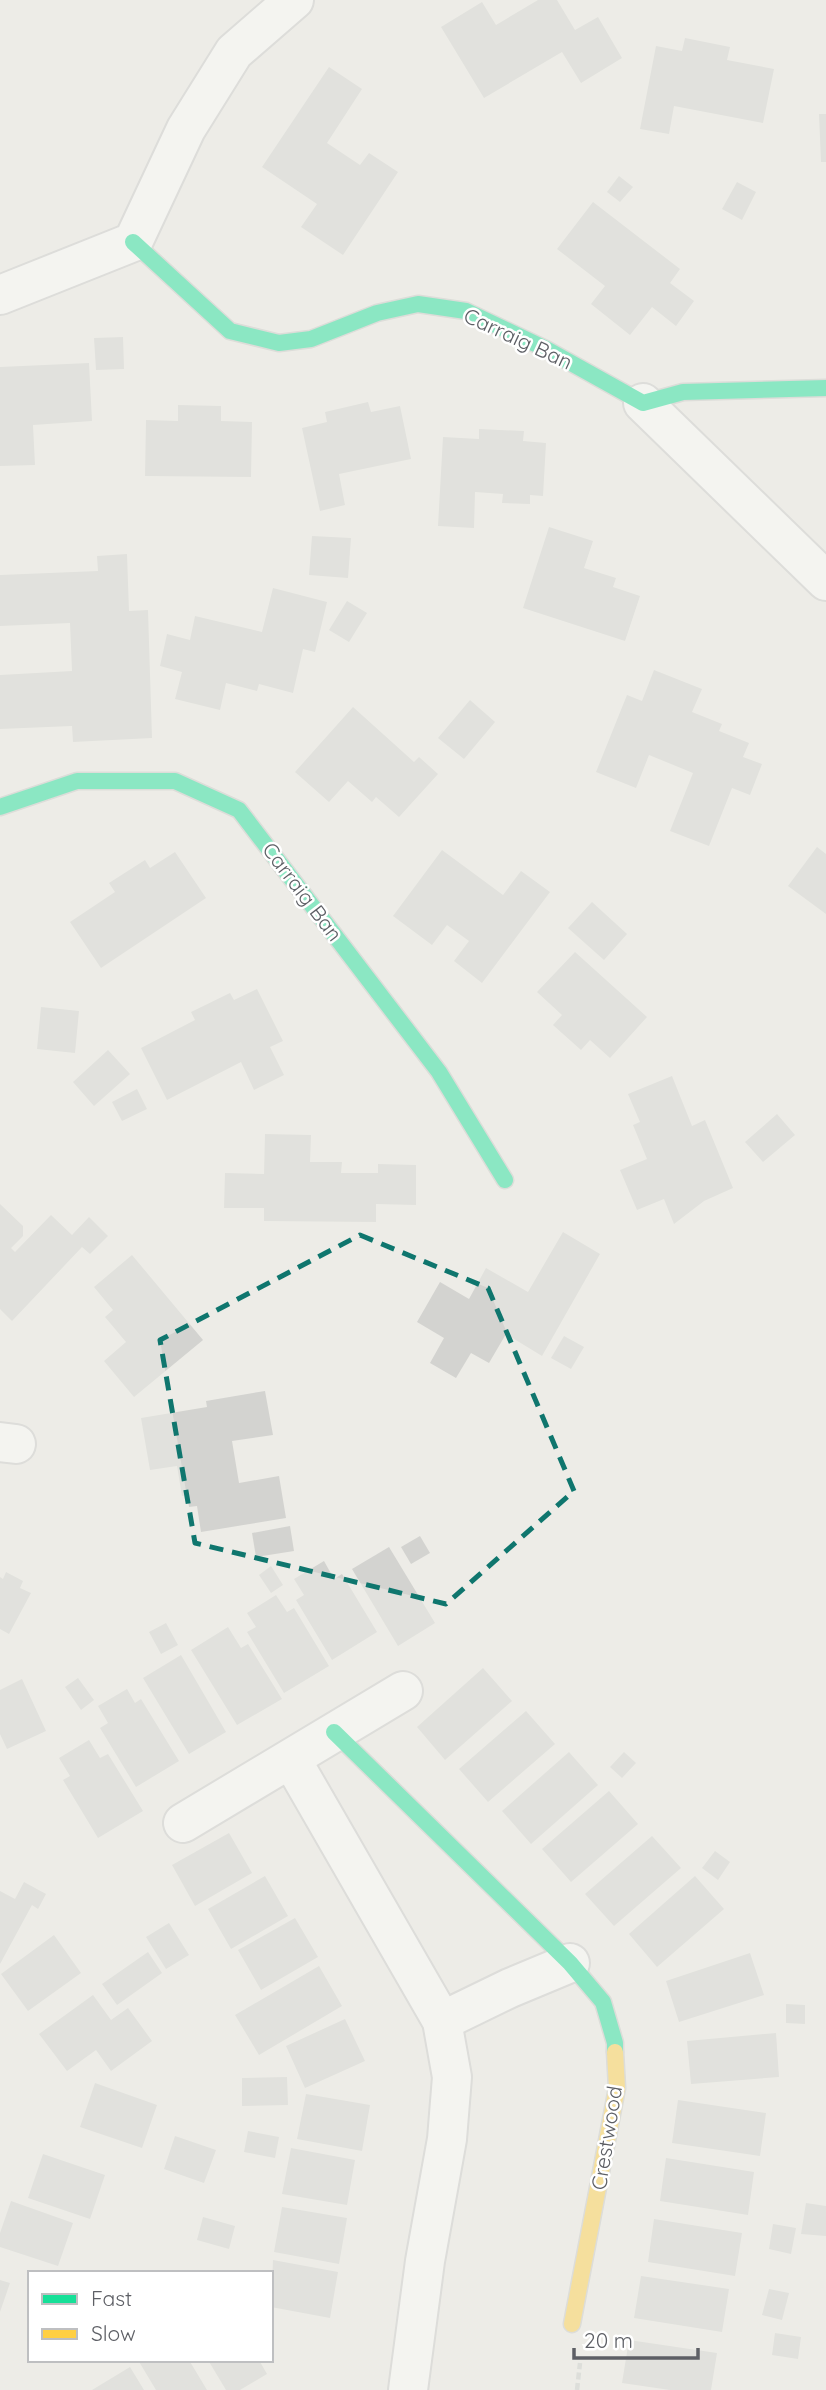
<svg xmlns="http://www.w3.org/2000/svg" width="826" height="2390" font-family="Quicksand,sans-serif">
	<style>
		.building { fill: #d3d3d0 }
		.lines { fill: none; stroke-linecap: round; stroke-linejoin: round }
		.street-casing { stroke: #cac9c9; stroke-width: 42 }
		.fast-casing { stroke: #c9c9c7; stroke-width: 19 }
		.slow-casing { stroke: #c9c9c7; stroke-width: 19 }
		.path { stroke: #c9cdcb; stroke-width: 4.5; stroke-dasharray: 7 3.5; stroke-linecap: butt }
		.street { stroke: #fcfcfb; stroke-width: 38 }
		.fast { stroke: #16e098; stroke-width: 16 }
		.slow { stroke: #ffcf43; stroke-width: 16 }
		.marked { fill: none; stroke: #0f766e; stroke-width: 5; stroke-dasharray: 14 9; stroke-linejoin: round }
		.labels { text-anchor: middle; stroke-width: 5; stroke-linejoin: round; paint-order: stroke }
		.street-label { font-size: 21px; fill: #5d5f65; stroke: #fff }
	</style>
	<rect width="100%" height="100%" fill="#edece7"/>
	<g class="building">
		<path d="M538,0H557L575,30L598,17L622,58L581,83L562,52L484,98L441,27L482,2L496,25Z"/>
		<path d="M685,38L730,47L727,60L774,69L763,123L674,106L669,134L640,129L656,46L682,51Z"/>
		<path d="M329,67L362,89L327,143L360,165L369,153L398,172L343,255L301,227L317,204L262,167Z"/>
		<path d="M819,114H826V162H821Z"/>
		<path d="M619,176L633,187L620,202L607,192Z"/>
		<path d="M737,182L756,192L742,220L722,209Z"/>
		<path d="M593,202L680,269L670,283L694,301L676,326L652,307L630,335L591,304L605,286L557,249Z"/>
		<path d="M123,337L124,369L96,370L94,338Z"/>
		<path d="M89,363L92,421L33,425L35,465L0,466V367Z"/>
		<path d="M368,402L371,412L400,406L411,459L339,474L345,505L320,511L302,428L327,422L325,412Z"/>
		<path d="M178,405L221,406V421L252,422L251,477L145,476L146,420L178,421Z"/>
		<path d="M479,429L524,431L523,441L546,443L543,496L530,495V504L502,503L503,494L475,492L474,528L438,526L443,437L479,439Z"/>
		<path d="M549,527L593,541L584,568L616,578L613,587L640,596L625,641L523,608Z"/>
		<path d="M312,536L351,538L348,578L309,575Z"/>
		<path d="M127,554L129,611L148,610L152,738L73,742L72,726L0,729V675L72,671L70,623L0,626V575L98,571L97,556Z"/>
		<path d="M273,588L327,602L315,652L303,649L293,693L259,684L257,691L226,683L220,710L175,699L182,672L160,666L167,634L190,640L195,616L262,632Z"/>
		<path d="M347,601L367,613L349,642L329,630Z"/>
		<path d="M654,670L702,689L692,712L722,724L719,731L749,743L743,757L762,764L750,795L732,788L709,846L670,831L693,773L649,755L636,788L596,772L627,695L642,701Z"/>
		<path d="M470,700L495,722L464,759L438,738Z"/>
		<path d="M353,707L414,762L419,757L438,774L399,817L376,797L372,802L348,781L329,802L295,772Z"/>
		<path d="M817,847L826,854V914L788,886Z"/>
		<path d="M442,850L503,895L521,871L550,892L482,983L454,961L469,941L447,925L432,945L393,916Z"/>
		<path d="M175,852L206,898L101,968L70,922L115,892L109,883L145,860L150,868Z"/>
		<path d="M592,902L627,934L604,960L568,928Z"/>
		<path d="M575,952L647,1017L610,1058L590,1040L581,1050L553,1025L562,1015L537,992Z"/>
		<path d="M257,989L283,1041L270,1047L284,1075L254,1090L241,1062L167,1100L141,1048L195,1020L191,1012L230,993L234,1000Z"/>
		<path d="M41,1007L79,1011L75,1053L37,1049Z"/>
		<path d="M108,1050L130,1074L94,1106L73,1082Z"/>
		<path d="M672,1076L692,1126L705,1120L733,1188L704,1201L674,1224L664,1199L637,1210L620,1170L647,1159L633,1125L640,1122L628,1094Z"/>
		<path d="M137,1089L147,1109L122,1121L112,1102Z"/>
		<path d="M777,1114L795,1135L763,1162L745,1142Z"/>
		<path d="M265,1134L311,1135L310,1162H342L341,1173H378V1164L416,1165V1205L376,1204V1222L264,1221V1208H224L225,1173L264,1174Z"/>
		<path d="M0,1204L23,1226V1236L11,1248L15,1252L51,1215L72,1235L89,1217L108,1236L90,1254L82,1247L12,1321L0,1309Z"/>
		<path d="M563,1232L600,1254L542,1356L506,1334L489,1363L471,1353L456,1378L430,1363L444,1338L417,1322L440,1282L469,1299L486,1268L528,1292Z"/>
		<path d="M132,1255L203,1340L134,1397L104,1361L126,1342L105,1317L113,1310L94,1287Z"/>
		<path d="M564,1336L584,1347L571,1369L551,1358Z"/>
		<path d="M265,1391L273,1435L232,1441L239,1483L279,1476L286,1518L201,1532L197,1506L189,1507L187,1495L182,1496L177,1466L150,1470L141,1418L207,1407L206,1401Z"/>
		<path d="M290,1526L294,1551L256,1557L252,1533Z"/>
		<path d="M420,1536L430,1553L411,1564L401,1547Z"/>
		<path d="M389,1547L435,1623L398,1646L352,1569Z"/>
		<path d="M324,1561L334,1579L342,1574L377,1632L332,1660L296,1600L304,1595L294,1579Z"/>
		<path d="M271,1566L283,1585L271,1593L259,1575Z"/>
		<path d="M6,1572L23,1581L20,1588L31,1593L9,1634L0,1629V1577L3,1579Z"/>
		<path d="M276,1595L287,1612L294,1608L329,1666L284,1693L247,1632L256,1627L247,1613Z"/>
		<path d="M166,1623L178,1645L161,1654L149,1632Z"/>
		<path d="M228,1627L241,1648L248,1644L282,1699L237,1725L191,1650Z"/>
		<path d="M181,1655L226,1732L189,1754L143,1678Z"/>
		<path d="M483,1668L512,1701L445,1760L417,1727Z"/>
		<path d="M78,1678L94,1700L81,1710L65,1687Z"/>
		<path d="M22,1679L46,1731L7,1749L0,1734V1690Z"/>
		<path d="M127,1689L135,1703L141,1699L179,1761L136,1787L100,1728L108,1723L98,1706Z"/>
		<path d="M526,1711L555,1744L488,1802L459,1769Z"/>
		<path d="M89,1740L100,1758L108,1754L143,1811L98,1838L63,1780L70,1776L59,1758Z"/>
		<path d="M569,1752L598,1785L531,1844L502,1811Z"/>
		<path d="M624,1752L636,1763L622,1778L610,1767Z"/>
		<path d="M609,1791L638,1824L571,1882L542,1849Z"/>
		<path d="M229,1833L252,1873L195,1906L172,1865Z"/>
		<path d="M652,1836L681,1868L614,1926L585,1894Z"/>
		<path d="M715,1851L730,1862L718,1880L702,1868Z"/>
		<path d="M265,1876L288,1916L231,1949L208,1909Z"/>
		<path d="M695,1876L724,1909L657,1967L629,1934Z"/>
		<path d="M24,1882L46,1894L38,1909L32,1905L0,1964V1891L15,1899Z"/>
		<path d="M295,1918L318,1957L261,1990L238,1950Z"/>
		<path d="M169,1923L189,1955L166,1969L146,1937Z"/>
		<path d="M54,1935L81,1973L28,2011L1,1974Z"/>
		<path d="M148,1952L162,1973L117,2005L102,1984Z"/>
		<path d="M750,1953L764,1995L679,2022L666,1981Z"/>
		<path d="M319,1966L342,2006L259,2055L235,2015Z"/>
		<path d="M93,1995L111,2020L128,2008L152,2041L111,2071L96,2050L67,2071L39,2034Z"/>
		<path d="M786,2004L805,2005V2024L786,2023Z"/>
		<path d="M345,2019L365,2061L305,2088L286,2046Z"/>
		<path d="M776,2033L779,2077L691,2084L687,2041Z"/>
		<path d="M287,2077L288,2105L242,2106V2078Z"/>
		<path d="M95,2083L157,2105L142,2148L80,2127Z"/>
		<path d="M306,2094L370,2105L362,2151L297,2139Z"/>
		<path d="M678,2100L766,2113L760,2156L672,2143Z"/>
		<path d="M248,2131L279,2137L275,2158L244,2152Z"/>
		<path d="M175,2136L216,2150L204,2183L164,2169Z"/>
		<path d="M291,2148L355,2160L347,2205L282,2194Z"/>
		<path d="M43,2154L105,2175L90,2219L28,2198Z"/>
		<path d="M666,2158L754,2172L748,2215L660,2201Z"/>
		<path d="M11,2201L73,2223L58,2266L0,2247V2233Z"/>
		<path d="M806,2203L826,2206V2236L801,2234Z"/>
		<path d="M282,2207L347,2218L339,2264L274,2252Z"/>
		<path d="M203,2217L235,2226L229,2249L197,2240Z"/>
		<path d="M654,2219L742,2233L735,2276L648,2262Z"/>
		<path d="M773,2224L796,2228L791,2254L769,2249Z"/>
		<path d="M273,2260L338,2272L330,2318L271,2307Z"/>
		<path d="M641,2276L729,2289L722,2332L634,2318Z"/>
		<path d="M0,2280L10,2283L0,2312Z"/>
		<path d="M769,2289L789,2293L782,2320L762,2315Z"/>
		<path d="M775,2333L801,2337L798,2359L772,2355Z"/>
		<path d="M629,2340L717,2353L711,2390H670L622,2383Z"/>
		<path d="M138,2360H189L207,2390H156Z"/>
		<path d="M208,2360H259L267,2374L240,2390H226Z"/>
		<path d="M130,2367L144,2390H92Z"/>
	</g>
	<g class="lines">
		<defs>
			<g id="street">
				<path d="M0,295L133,242L186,129L234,52L294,0"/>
				<path d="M643,403L826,581"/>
				<path d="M0,1442L16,1444"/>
				<path d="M291,1759L442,2021L452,2077L447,2139L425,2261L408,2390"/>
				<path d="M183,1823L403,1691"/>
				<path d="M442,2021L510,1988L570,1963"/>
			</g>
			<g id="fast">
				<path d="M133,242L230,331L279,343L311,339L377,313L418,304L466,311L546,349L643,403L683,392L826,388"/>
				<path d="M0,807L77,781H175L239,810L439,1072L505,1180"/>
				<path d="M334,1732L570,1963L603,2002L615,2043V2052"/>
			</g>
			<path id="slow" d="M572,2324L617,2088L615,2052"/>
		</defs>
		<use href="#street" class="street-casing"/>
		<use href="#fast" class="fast-casing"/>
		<use href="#slow" class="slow-casing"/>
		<path class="path" d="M577,2390L580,2363"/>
		<use href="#street" class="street"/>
		<use href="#fast" class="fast"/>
		<use href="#slow" class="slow"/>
	</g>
	<path d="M0 0H826V2390H0ZM360,1235L488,1288L574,1491L446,1604L195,1543L160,1340Z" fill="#edece7" fill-opacity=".55" fill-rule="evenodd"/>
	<path class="marked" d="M360,1235L488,1288L574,1491L446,1604L195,1543L160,1340Z"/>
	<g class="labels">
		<g class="street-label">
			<text transform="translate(518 339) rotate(25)" y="7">Carraig Ban</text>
			<text transform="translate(302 892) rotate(53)" y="7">Carraig Ban</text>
			<text transform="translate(607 2138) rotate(-81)" y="7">Crestwood</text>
		</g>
	</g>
	<rect x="28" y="2271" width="245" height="91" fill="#ffffff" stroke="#bebfc1" stroke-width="2"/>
	<rect x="42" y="2294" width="35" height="10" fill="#16e098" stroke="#bebfc1" stroke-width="2"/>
	<text x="91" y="2306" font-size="21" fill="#5d5f65">Fast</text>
	<rect x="42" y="2329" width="35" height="10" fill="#ffcf43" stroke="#bebfc1" stroke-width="2"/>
	<text x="91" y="2341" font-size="21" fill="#5d5f65">Slow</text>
	<path d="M574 2348v10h124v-10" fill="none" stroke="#5d5f65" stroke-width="3.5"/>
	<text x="584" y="2348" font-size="21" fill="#5d5f65" stroke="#ffffff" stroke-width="5" paint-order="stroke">20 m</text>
</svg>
